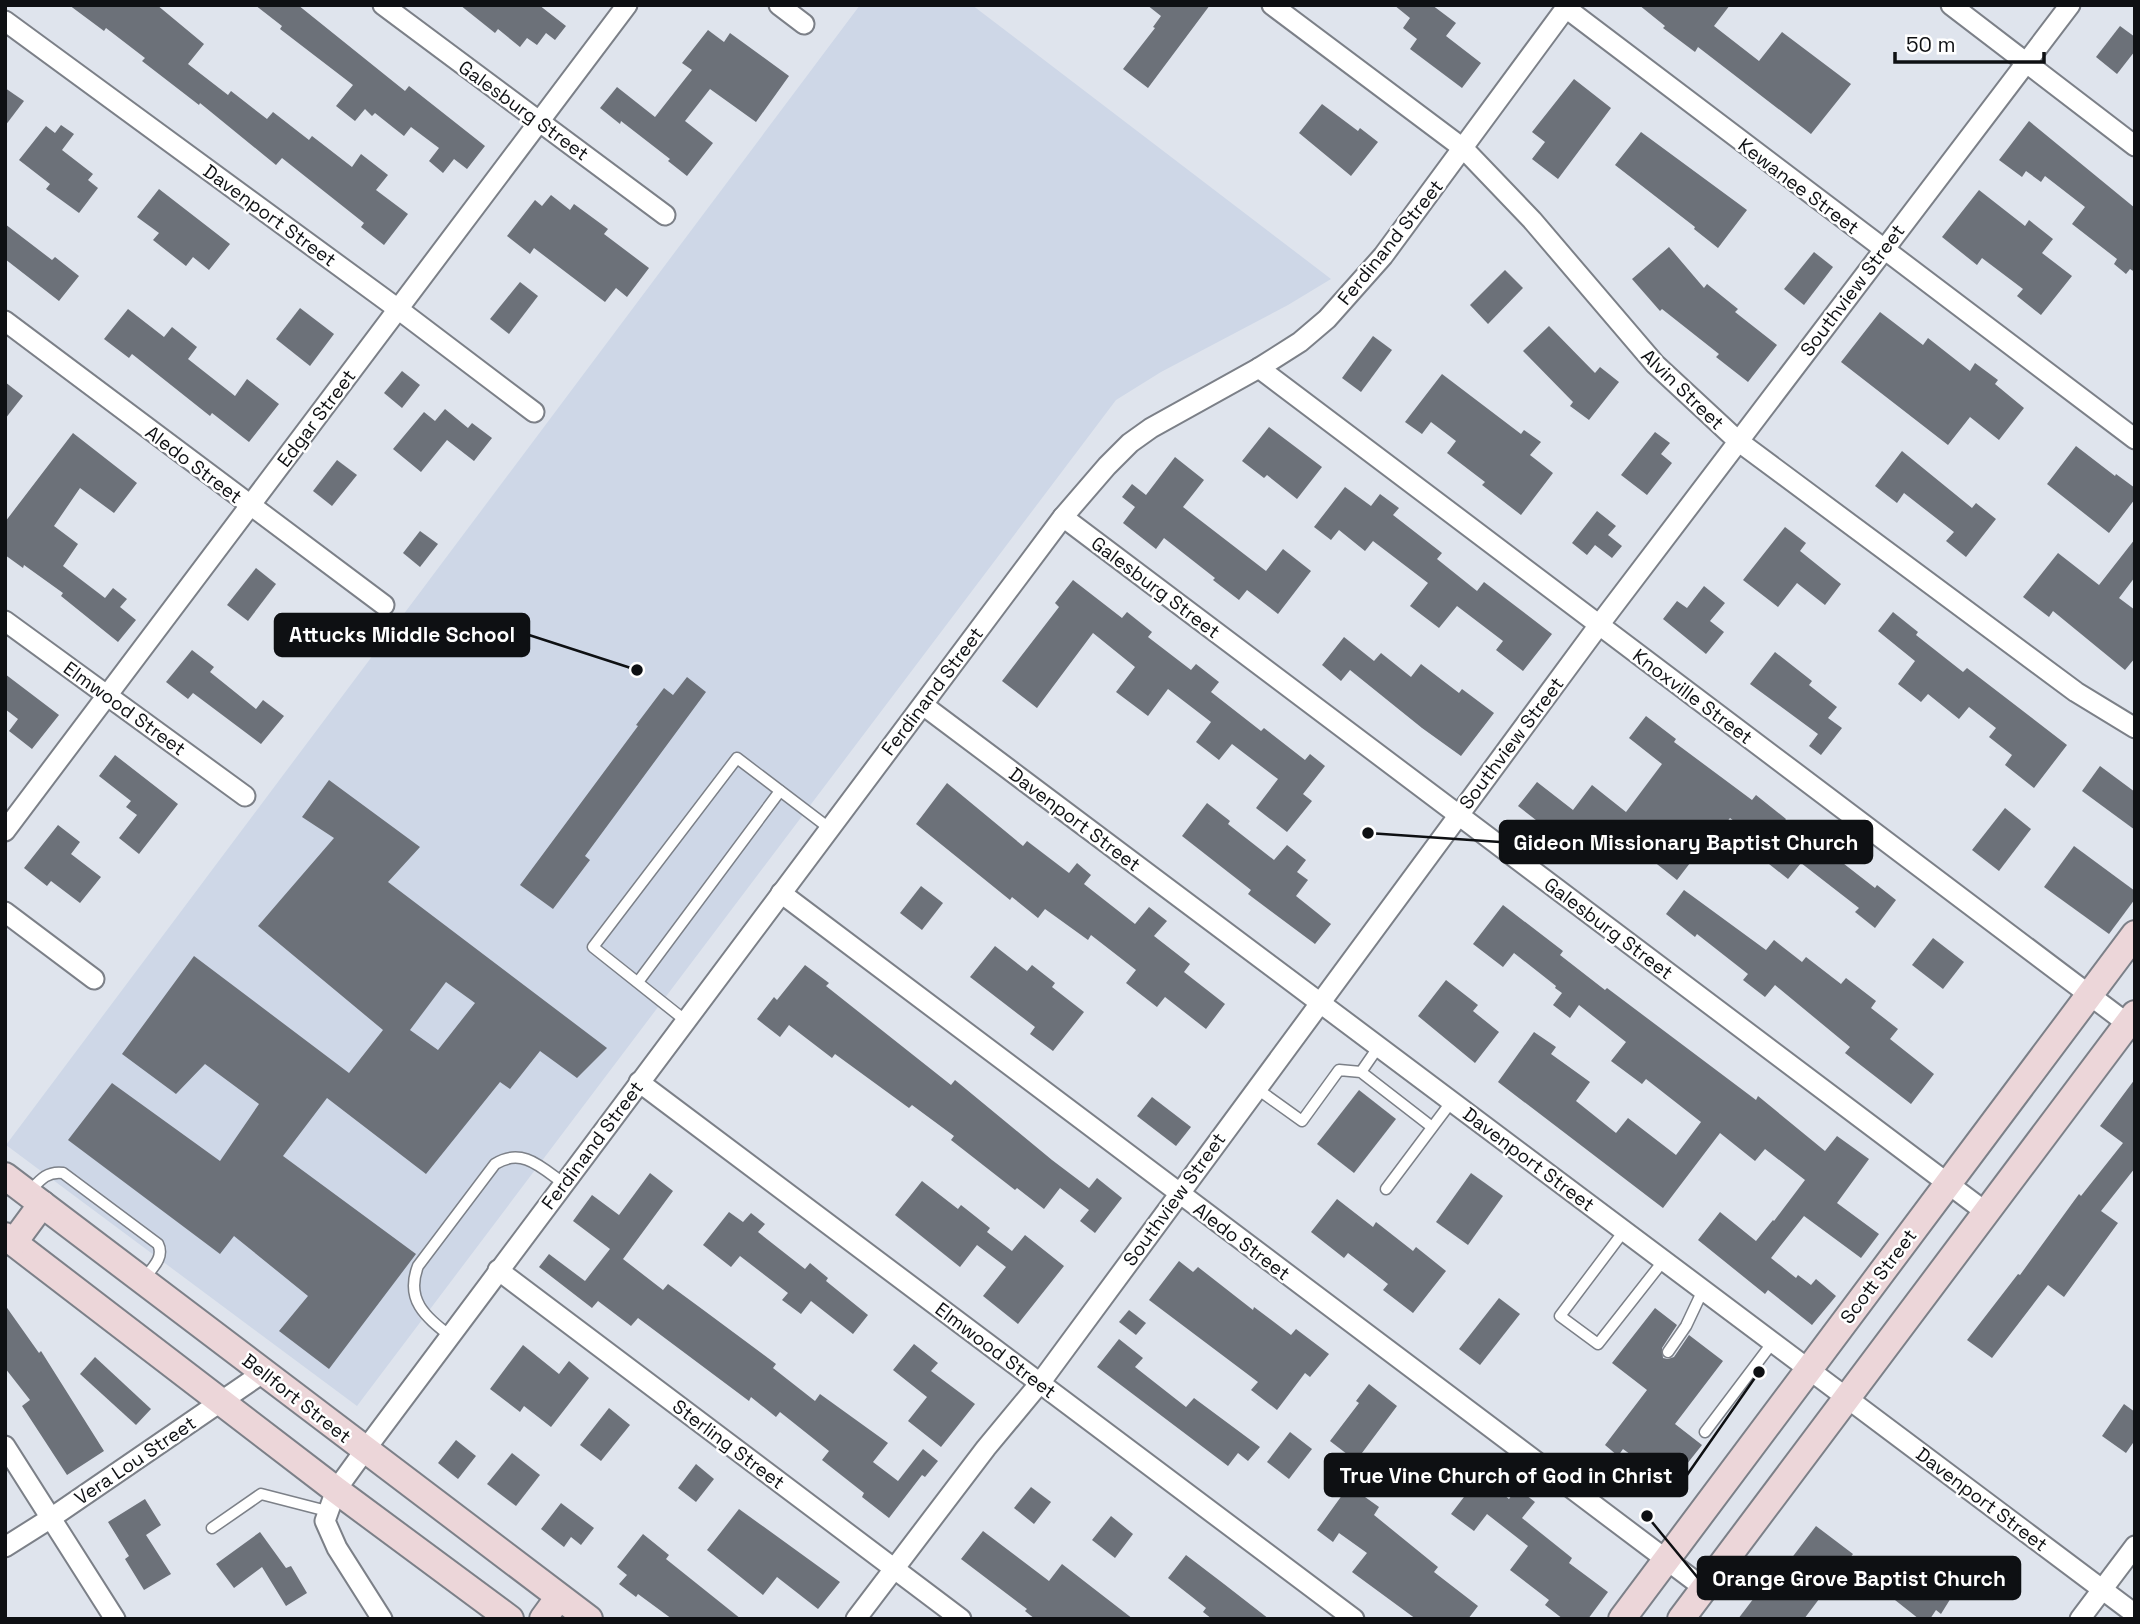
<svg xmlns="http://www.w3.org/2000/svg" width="2140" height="1624" font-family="'Space Grotesk',sans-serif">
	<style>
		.built { fill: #ced7e7 }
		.building { fill: #6c7179; fill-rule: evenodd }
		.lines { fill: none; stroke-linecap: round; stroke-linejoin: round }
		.lane-casing { stroke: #7c8088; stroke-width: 13 }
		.street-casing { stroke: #7c8088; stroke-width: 23 }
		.secondary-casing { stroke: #7c8088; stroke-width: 30 }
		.lane { stroke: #fff; stroke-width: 10 }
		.street { stroke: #fff; stroke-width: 19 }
		.secondary { stroke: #ecd6d9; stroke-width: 26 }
		.labels { text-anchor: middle; stroke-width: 5; stroke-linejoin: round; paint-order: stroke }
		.street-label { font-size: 19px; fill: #0e1013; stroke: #fff }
		.leader { fill: none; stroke: #0e1013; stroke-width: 2.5 }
		.callout-dot { fill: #0e1013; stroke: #fff; stroke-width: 2.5 }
		.callout { fill: #0e1013; stroke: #0e1013; stroke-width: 2.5 }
		.callout-label { font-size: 21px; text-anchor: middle; font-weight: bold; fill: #fff }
	</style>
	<rect width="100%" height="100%" fill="#dfe4ed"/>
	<path class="built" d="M860,5H972L1331,279L1288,305L1161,372L1116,400L357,1406L6,1145Z"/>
	<g class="building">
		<path d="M69,5H157L204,44L188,64L228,95L231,91L267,119L273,112L309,140L312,136L352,167L361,154L388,175L376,190L408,214L384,245L361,227L364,223L282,158L276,165L200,103L199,105L142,61L145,58L106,28L104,31Z"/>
		<path d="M255,5H298L405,91L409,86L485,146L467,169L454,159L443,173L429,161L439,148L411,127L404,136L375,113L372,116L365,109L355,121L336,106L353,85L280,29L282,26Z"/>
		<path d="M460,5H539L566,26L555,40L546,33L537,45L527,38L520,47L498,29L495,33Z"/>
		<path d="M1147,5H1210L1148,88L1123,69L1155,28L1153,27L1161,16Z"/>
		<path d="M1394,5H1432L1456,23L1446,36L1481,63L1462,88L1410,49L1417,39L1403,28L1410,18Z"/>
		<path d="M1639,5H1730L1714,26L1759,61L1782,32L1851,84L1811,134L1698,47L1695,52L1663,28L1665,26Z"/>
		<path d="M2120,26L2135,37V51L2117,74L2096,57Z"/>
		<path d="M708,30L724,42L730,33L789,76L756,122L710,89L685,121L713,143L687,176L668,161L670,159L621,121L620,124L600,108L617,87L655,117L692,70L682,63Z"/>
		<path d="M1574,79L1611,108L1558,179L1532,159L1545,142L1532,132Z"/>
		<path d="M5,88L24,101L5,126Z"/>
		<path d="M1322,104L1358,131L1360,128L1378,142L1351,176L1299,133Z"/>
		<path d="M2029,121L2135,208V272L2130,269L2126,274L2114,264L2117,259L2072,224L2085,207L2045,176L2041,182L2026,171L2022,177L1999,160Z"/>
		<path d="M61,125L74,134L62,150L93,174L88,180L98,188L79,213L46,189L50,184L19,160L46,126L55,133Z"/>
		<path d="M1641,132L1747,210L1718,248L1694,229L1695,227L1615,165Z"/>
		<path d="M159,189L230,244L209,270L193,257L186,266L153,240L159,233L137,217Z"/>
		<path d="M1979,190L2025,226L2029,220L2053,239L2042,253L2072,276L2041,315L2017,296L2023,289L1982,258L1977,265L1942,237Z"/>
		<path d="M551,195L570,210L574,204L608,229L604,234L649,268L627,297L616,288L605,302L534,248L530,254L507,236L535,200L542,206Z"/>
		<path d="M5,224L52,260L55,257L79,276L59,301L5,259Z"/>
		<path d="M1669,247L1704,288L1707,284L1738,309L1735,312L1777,345L1748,382L1716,357L1719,354L1662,309L1660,311L1632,279Z"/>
		<path d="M1814,252L1833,267L1804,305L1784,289Z"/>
		<path d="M1505,270L1523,288L1488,324L1470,305Z"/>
		<path d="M520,282L538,296L509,334L490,319Z"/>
		<path d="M300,308L334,334L310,366L276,339Z"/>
		<path d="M128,309L164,337L172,327L197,347L188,359L235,396L247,379L279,404L249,442L212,413L210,416L132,354L129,358L104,339Z"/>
		<path d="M1880,312L1923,345L1928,338L1970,371L1975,363L1998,380L1995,384L2024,408L1999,440L1970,417L1948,445L1841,362Z"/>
		<path d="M1549,326L1595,373L1600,367L1619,382L1589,420L1570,406L1573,402L1523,351Z"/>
		<path d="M1373,336L1392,350L1361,392L1342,378Z"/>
		<path d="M402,371L420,385L402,408L384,393Z"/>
		<path d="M1442,374L1521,434L1524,430L1541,442L1530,455L1553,473L1521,515L1482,485L1485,482L1447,453L1456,441L1431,422L1422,434L1405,422Z"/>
		<path d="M5,382L23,396L5,419Z"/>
		<path d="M445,409L468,428L472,423L492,438L474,461L447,440L421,472L393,449L424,412L435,421Z"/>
		<path d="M1269,427L1322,467L1297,499L1267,475L1264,478L1242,461Z"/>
		<path d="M1655,432L1670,443L1661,454L1672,463L1647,495L1621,475Z"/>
		<path d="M73,433L137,483L114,513L80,488L54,526L78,544L63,566L105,598L113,588L127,599L120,607L136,620L118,642L61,596L63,593L24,565L23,568L5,555V522Z"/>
		<path d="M2076,446L2115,476L2116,474L2135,488V499L2109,533L2047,484Z"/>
		<path d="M1902,451L1972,508L1976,503L1996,519L1966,557L1946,541L1954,532L1904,493L1897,503L1875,486Z"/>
		<path d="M1175,457L1204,480L1183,507L1266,571L1283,549L1311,571L1278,614L1247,590L1239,600L1213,580L1215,578L1164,538L1156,549L1123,523L1135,507L1122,497L1132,484L1146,495Z"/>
		<path d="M337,460L357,475L332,506L313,491Z"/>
		<path d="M1345,487L1371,506L1380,494L1399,508L1393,515L1442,553L1437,559L1477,591L1484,582L1552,634L1523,671L1496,650L1503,641L1457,606L1439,628L1410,606L1428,583L1373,541L1365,551L1339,530L1331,540L1314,527Z"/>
		<path d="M1597,511L1616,526L1608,535L1622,546L1612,558L1595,545L1587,555L1572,543Z"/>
		<path d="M1785,527L1806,543L1800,551L1841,584L1825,605L1797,583L1778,607L1743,580Z"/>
		<path d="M420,531L438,544L420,567L403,553Z"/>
		<path d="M2135,539V577L2119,598L2135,610V658L2125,670L2053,611L2049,617L2023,597L2058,553L2099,585Z"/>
		<path d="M256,568L276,584L248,621L227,605Z"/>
		<path d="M1073,580L1122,618L1127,612L1152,632L1148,637L1191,670L1196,664L1219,682L1211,692L1261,731L1264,728L1305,760L1310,754L1325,766L1303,794L1312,801L1287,832L1256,808L1278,779L1232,744L1219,760L1196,742L1211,722L1168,689L1148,716L1116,692L1135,667L1093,633L1037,708L1002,681L1059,607L1055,603Z"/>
		<path d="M1704,586L1725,603L1710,621L1724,632L1706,654L1663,619L1677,601L1687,608Z"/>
		<path d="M1893,612L1918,632L1916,635L1963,672L1967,668L2067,745L2034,788L2005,765L2012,755L1989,737L1996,728L1969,707L1959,719L1928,694L1921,702L1898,684L1915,661L1878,631Z"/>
		<path d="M1344,637L1374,661L1381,653L1411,677L1421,664L1459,693L1462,689L1494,713L1461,756L1422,728L1350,670L1341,681L1322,665Z"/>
		<path d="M192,650L214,667L210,672L256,709L263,700L284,716L261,744L193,693L188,699L166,682Z"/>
		<path d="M1775,652L1812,681L1809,685L1837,707L1828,718L1842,728L1821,755L1809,746L1818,734L1750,684Z"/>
		<path d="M5,674L59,715L32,749L9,731L18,719L5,709Z"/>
		<path d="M687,677L706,692L585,856L590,860L553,909L520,885L638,726L636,725L664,688L673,695Z"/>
		<path d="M1646,716L1676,739L1674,742L1752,800L1756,795L1786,819L1784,822L1828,856L1830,853L1875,888L1877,885L1896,900L1875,928L1855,912L1859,908L1801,863L1788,879L1764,860L1772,850L1730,818L1716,835L1713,833L1677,880L1609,826L1587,853L1554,826L1550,831L1518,806L1537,782L1573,810L1592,785L1626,812L1662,764L1629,738Z"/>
		<path d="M115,755L178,804L139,854L119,838L137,815L126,807L131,801L99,776Z"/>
		<path d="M2100,766L2135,792V830L2082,791Z"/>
		<path d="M329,780L420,847L388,882L607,1048L577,1078L540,1051L510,1089L500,1082L426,1174L327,1098L283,1156L416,1254L329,1369L279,1331L308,1296L234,1236L220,1254L68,1140L112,1083L220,1161L259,1104L205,1064L176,1094L122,1054L194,956L349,1073L383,1030L258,926L334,838L302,817ZM446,982L475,1003L438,1050L410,1030Z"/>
		<path d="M947,783L1023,846L1027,841L1069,873L1077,863L1091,875L1084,884L1135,924L1149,907L1167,921L1154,936L1190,964L1184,972L1225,1004L1206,1029L1165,997L1157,1007L1126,983L1136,970L1091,935L1088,940L1045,909L1038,918L1012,897L1010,900L916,824Z"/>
		<path d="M1207,803L1230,821L1228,824L1274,860L1287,845L1306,860L1297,872L1308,880L1296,896L1331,924L1315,944L1248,894L1251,890L1182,836Z"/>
		<path d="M2005,808L2031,829L1999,871L1972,850Z"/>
		<path d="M58,825L80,842L71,854L101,877L80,903L51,881L47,886L24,868Z"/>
		<path d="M2074,846L2135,891V899L2109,934L2044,887Z"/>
		<path d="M921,886L943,903L922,930L900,913Z"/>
		<path d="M1684,890L1766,950L1774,940L1802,962L1806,957L1841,984L1846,978L1876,1001L1871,1008L1898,1029L1890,1039L1934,1074L1911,1104L1845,1053L1850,1047L1775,985L1765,997L1743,980L1748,974L1697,934L1695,937L1666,914Z"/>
		<path d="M1503,905L1563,951L1560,955L1605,990L1607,988L1756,1100L1758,1096L1825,1151L1837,1136L1869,1159L1837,1203L1879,1234L1861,1258L1804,1216L1771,1258L1796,1278L1798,1275L1811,1285L1816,1279L1836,1296L1812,1325L1768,1290L1765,1294L1698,1240L1720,1212L1756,1241L1773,1220L1774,1221L1805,1180L1765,1149L1755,1161L1720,1133L1663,1208L1498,1082L1534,1032L1556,1047L1551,1054L1590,1082L1576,1101L1616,1133L1628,1118L1676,1155L1701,1122L1646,1079L1642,1084L1611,1061L1626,1042L1579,1005L1570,1018L1553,1005L1562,993L1555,988L1556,986L1514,953L1503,967L1473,944Z"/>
		<path d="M1933,938L1964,962L1943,989L1912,965Z"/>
		<path d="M995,946L1027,971L1032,965L1055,983L1052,987L1084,1012L1053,1051L1030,1034L1035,1027L970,977Z"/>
		<path d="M805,965L829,983L826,986L951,1085L955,1080L1052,1160L1089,1188L1097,1178L1122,1198L1095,1233L1080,1221L1089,1210L1060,1188L1044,1209L1017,1188L1015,1190L951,1140L954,1136L912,1105L909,1108L835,1054L832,1058L789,1025L780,1037L757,1019L774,997L777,1000Z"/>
		<path d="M1446,980L1478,1005L1473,1011L1499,1032L1475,1063L1418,1016Z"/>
		<path d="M2135,1079V1168L2101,1211L2118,1223L2064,1297L2048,1285L1992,1358L1967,1340L2018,1274L2020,1275L2079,1194L2081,1196L2123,1143L2100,1126Z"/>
		<path d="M1359,1090L1396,1119L1354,1173L1317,1144Z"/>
		<path d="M1152,1097L1191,1127L1176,1146L1137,1116Z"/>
		<path d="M650,1173L673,1191L623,1259L663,1290L668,1284L702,1309L776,1364L773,1368L815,1401L820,1394L888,1443L873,1462L898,1481L923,1449L938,1461L925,1477L922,1475L889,1518L862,1497L864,1493L822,1460L829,1451L780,1412L776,1417L751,1397L749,1401L638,1318L631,1326L598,1301L592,1308L539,1267L549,1254L585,1281L610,1249L573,1221L592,1195L619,1215Z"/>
		<path d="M1471,1173L1503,1196L1468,1245L1436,1222Z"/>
		<path d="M922,1181L958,1209L961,1205L990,1228L987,1232L1012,1251L1025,1235L1064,1266L1018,1324L983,1296L1006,1267L977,1245L960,1267L895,1215Z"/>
		<path d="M1337,1199L1373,1227L1376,1222L1413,1251L1416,1247L1446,1271L1413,1313L1383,1290L1388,1284L1348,1253L1344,1258L1311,1232Z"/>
		<path d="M729,1212L743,1222L751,1213L765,1224L758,1232L805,1269L810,1263L828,1278L826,1281L868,1315L853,1334L811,1301L801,1314L782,1300L788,1293L740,1256L731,1267L703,1245Z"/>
		<path d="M1179,1261L1193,1272L1198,1267L1253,1310L1254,1307L1291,1335L1296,1329L1329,1354L1310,1377L1305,1373L1277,1410L1251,1390L1258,1382L1149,1300Z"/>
		<path d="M1499,1298L1520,1314L1480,1365L1459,1349Z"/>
		<path d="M5,1305L39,1353L41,1351L104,1451L67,1475L22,1406L30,1400L5,1368Z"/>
		<path d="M1655,1308L1677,1325L1662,1348L1663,1358L1668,1359L1674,1357L1689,1335L1723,1361L1675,1424L1702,1445L1671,1484L1623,1449L1618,1456L1605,1445L1647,1390L1612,1363Z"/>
		<path d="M1129,1310L1146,1323L1136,1335L1119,1322Z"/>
		<path d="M1119,1339L1143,1358L1135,1367L1186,1407L1194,1398L1260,1447L1248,1461L1238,1453L1228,1466L1097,1367Z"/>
		<path d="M914,1344L938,1363L931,1371L975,1404L941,1447L908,1421L927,1397L893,1370Z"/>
		<path d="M523,1345L559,1374L569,1361L589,1378L551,1427L524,1406L520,1412L490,1389Z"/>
		<path d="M95,1357L151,1409L136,1425L80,1374Z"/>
		<path d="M1369,1384L1397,1406L1356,1461L1330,1441L1359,1403L1356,1401Z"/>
		<path d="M2124,1404L2135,1412V1440L2126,1453L2102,1436Z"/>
		<path d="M609,1408L630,1425L601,1461L580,1445Z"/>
		<path d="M1290,1432L1312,1449L1289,1479L1267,1462Z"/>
		<path d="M456,1440L476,1456L458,1479L438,1463Z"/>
		<path d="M512,1453L540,1475L516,1506L487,1484Z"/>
		<path d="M696,1464L714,1479L696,1502L678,1488Z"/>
		<path d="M1480,1476L1509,1499L1517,1488L1535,1502L1522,1518L1572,1558L1569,1563L1608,1592L1588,1619H1563L1545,1605L1549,1600L1510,1570L1528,1546L1487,1514L1474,1531L1451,1514Z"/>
		<path d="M1353,1480L1369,1491L1365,1497L1379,1507L1374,1515L1438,1567L1434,1572L1478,1606L1468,1619H1416L1352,1572L1367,1553L1339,1533L1333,1542L1317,1530Z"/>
		<path d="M1031,1487L1051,1502L1034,1524L1014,1508Z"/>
		<path d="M145,1499L161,1525L146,1535L171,1574L144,1590L125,1559L129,1556L108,1522Z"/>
		<path d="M561,1503L594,1528L581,1545L571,1537L564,1547L541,1529Z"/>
		<path d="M739,1509L840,1582L818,1609L777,1577L763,1595L707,1550Z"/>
		<path d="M1111,1516L1133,1534L1115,1558L1092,1540Z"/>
		<path d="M1816,1526L1853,1554L1804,1619H1738L1757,1594L1762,1597Z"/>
		<path d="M983,1531L1049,1581L1062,1564L1133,1619H1035L1025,1611L1027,1609L961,1559Z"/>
		<path d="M260,1532L286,1568L291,1566L307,1593L286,1606L262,1567L234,1588L216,1564Z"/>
		<path d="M643,1534L669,1555L666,1559L741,1619H672L638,1594L636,1597L619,1584L627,1575L617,1567Z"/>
		<path d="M1186,1555L1224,1584L1269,1619H1212L1203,1612L1206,1608L1168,1578Z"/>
		<path d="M1920,1566L1954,1593L1941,1614L1936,1610L1930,1619H1919L1895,1600Z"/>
	</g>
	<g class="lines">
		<defs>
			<g id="lane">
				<path d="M638,982L780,791"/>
				<path d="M686,1021L593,947L737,758L829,828"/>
				<path d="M1361,1072L1379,1046"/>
				<path d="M1256,1088L1302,1121L1339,1070L1361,1072L1432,1127"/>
				<path d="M1386,1189L1452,1101"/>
				<path d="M30,1191C40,1180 47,1171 63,1173L158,1244C165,1258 151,1269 143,1280"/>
				<path d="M1624,1231L1560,1316L1598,1344L1664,1260"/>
				<path d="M450,1336C425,1316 405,1300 418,1266L495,1164C522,1147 541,1167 563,1183"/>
				<path d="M1668,1352L1686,1326L1703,1290"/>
				<path d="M1705,1432L1773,1342"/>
				<path d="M212,1528L261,1494L327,1511"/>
			</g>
			<g id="street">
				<path d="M383,5L665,215"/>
				<path d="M779,5L804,24"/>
				<path d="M1272,5L1464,149L1532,220L1655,364L1738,441L2076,692L2135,728"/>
				<path d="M1951,5L2135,146"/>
				<path d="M1566,8L2135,439"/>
				<path d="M5,21L398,309L534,412"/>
				<path d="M5,321L384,605"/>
				<path d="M1259,368L2128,1024"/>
				<path d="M1063,517L1987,1213"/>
				<path d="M5,621L245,796"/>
				<path d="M923,705L2135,1614"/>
				<path d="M5,831L627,5"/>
				<path d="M781,893L1704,1588"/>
				<path d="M5,912L94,979"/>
				<path d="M639,1082L1354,1619"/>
				<path d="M498,1270L961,1619"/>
				<path d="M5,1446L115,1619"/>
				<path d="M5,1547L51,1518L264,1372"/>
				<path d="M382,1619L337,1548L325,1521L336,1490L365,1450L1063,517L1107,466L1130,443L1151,428L1259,368L1300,342L1327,319L1383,256L1568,5"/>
				<path d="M856,1619L986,1448L1040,1383L1599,625L2070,5"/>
				<path d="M2080,1619L2135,1546"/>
			</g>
			<g id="secondary">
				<path d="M5,1176L589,1619"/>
				<path d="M5,1236L336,1490L510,1619"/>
				<path d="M14,1242L42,1204"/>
				<path d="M543,1619L559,1597"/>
				<path d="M1622,1619L2135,934"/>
				<path d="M1681,1619L2135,1014"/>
			</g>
		</defs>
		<use href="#lane" class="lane-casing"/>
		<use href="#street" class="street-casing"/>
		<use href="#secondary" class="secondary-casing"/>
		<use href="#lane" class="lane"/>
		<use href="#street" class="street"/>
		<use href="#secondary" class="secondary"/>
	</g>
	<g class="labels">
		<g class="street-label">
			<text transform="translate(524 110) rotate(36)" y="7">Galesburg Street</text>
			<text transform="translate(1799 186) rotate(37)" y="7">Kewanee Street</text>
			<text transform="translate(270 215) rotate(36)" y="7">Davenport Street</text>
			<text transform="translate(1390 242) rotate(-51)" y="7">Ferdinand Street</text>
			<text transform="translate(1852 290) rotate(-53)" y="7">Southview Street</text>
			<text transform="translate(1683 389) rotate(44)" y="7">Alvin Street</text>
			<text transform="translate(316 418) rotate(-53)" y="7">Edgar Street</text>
			<text transform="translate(194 464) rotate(37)" y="7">Aledo Street</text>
			<text transform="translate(1156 587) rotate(37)" y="7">Galesburg Street</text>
			<text transform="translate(932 691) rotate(-53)" y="7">Ferdinand Street</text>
			<text transform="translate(1693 696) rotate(37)" y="7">Knoxville Street</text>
			<text transform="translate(125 708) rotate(36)" y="7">Elmwood Street</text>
			<text transform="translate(1511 743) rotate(-53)" y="7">Southview Street</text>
			<text transform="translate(1075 819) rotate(37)" y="7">Davenport Street</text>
			<text transform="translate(1609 928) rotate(37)" y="7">Galesburg Street</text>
			<text transform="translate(592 1145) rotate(-53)" y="7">Ferdinand Street</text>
			<text transform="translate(1529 1159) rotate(37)" y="7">Davenport Street</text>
			<text transform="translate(1174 1199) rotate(-54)" y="7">Southview Street</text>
			<text transform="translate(1242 1241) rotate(37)" y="7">Aledo Street</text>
			<text transform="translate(1878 1276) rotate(-53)" y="7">Scott Street</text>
			<text transform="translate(996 1350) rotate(37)" y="7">Elmwood Street</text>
			<text transform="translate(297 1398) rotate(38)" y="7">Bellfort Street</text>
			<text transform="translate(729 1444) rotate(37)" y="7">Sterling Street</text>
			<text transform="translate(135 1460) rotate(-34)" y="7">Vera Lou Street</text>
			<text transform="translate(1982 1499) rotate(37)" y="7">Davenport Street</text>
		</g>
	</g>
	<path class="leader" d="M637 670L529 635M1368 833L1500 842M1759 1372L1687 1475M1647 1516L1698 1578"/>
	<g class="callout-dot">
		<circle cx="637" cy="670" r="7"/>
		<circle cx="1368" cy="833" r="7"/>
		<circle cx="1759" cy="1372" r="7"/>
		<circle cx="1647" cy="1516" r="7"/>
	</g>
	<g class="callout">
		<rect x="275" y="614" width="254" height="42" rx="7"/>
		<rect x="1500" y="821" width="372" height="42" rx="7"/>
		<rect x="1325" y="1454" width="362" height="42" rx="7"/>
		<rect x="1698" y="1557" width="322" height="42" rx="7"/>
	</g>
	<g class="callout-label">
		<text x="402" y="642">Attucks Middle School</text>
		<text x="1686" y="850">Gideon Missionary Baptist Church</text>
		<text x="1506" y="1483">True Vine Church of God in Christ</text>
		<text x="1859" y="1586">Orange Grove Baptist Church</text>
	</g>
	<rect width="2140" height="1624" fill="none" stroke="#0e1013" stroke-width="14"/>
	<path d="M1895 52v10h149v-10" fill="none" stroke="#0e1013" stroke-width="3.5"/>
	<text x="1906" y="52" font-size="21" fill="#0e1013" stroke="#ffffff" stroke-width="5" paint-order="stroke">50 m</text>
</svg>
